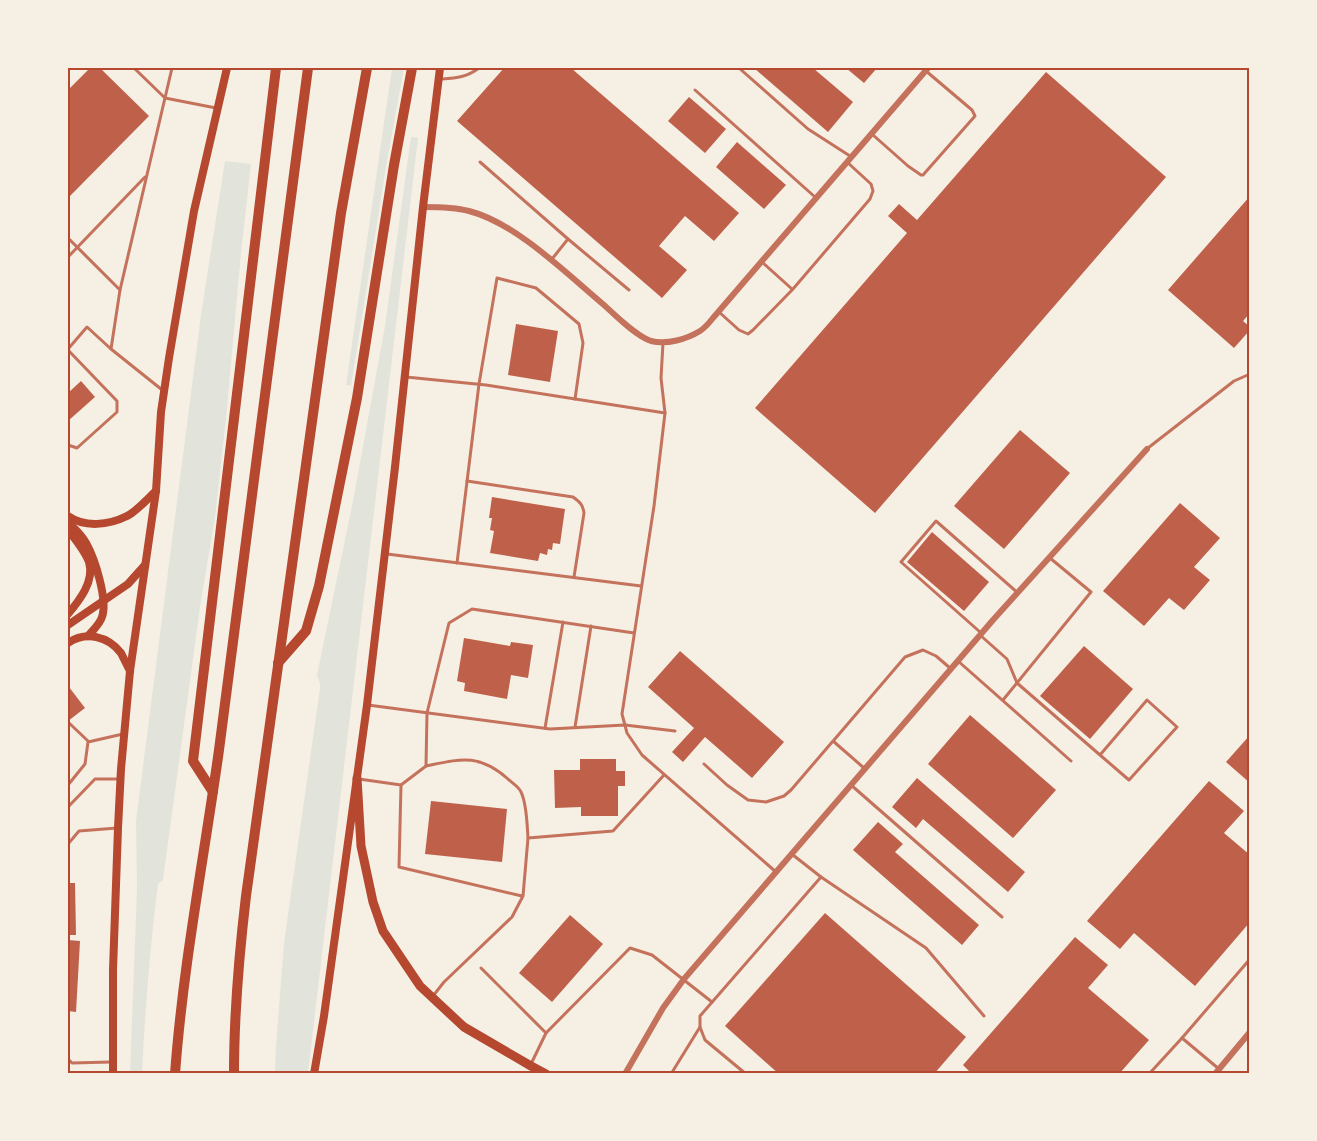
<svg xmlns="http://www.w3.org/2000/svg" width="1317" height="1141" font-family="'Varela Round',sans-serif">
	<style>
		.green { fill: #e2e4dc }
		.building { fill: #bf614a }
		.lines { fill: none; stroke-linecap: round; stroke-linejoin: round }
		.service { stroke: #c5725c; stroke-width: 3 }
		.minor { stroke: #c5725c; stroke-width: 6 }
		.secondary { stroke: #b5482f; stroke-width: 8 }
		.primary { stroke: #b5482f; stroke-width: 9 }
		.motorway { stroke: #b5482f; stroke-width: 10 }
		.neatline { fill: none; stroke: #b5482f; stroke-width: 2 }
	</style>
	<rect width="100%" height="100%" fill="#f6efe4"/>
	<g class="green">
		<path d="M392,68H404L386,167L351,386L346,385Z"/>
		<path d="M411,137L418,138L308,1073H275L276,1046L284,943L320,688V684L317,675L353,501L385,326Z"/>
		<path d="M225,161L251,164L241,253L226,419L215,518L200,607L163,880L158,884C150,947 145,1010 142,1073H130L137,889L136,821L201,315Z"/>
	</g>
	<g class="building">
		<path d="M90,68H100L149,116L70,196L68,193V90Z"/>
		<path d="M504,68H571L739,213L714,241L685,216L659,246L687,270L662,298L457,121Z"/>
		<path d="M754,68H813L853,102L828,132Z"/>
		<path d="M846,68H877L864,83Z"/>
		<path d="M1046,72L1166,177L875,513L755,408L907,233L888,216L899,204L917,220Z"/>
		<path d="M689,97L726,129L705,153L668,121Z"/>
		<path d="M737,142L786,185L764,209L716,167Z"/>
		<path d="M1250,196V313L1243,321L1250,327V330L1234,348L1168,290Z"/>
		<path d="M516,324L558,331L550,382L508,375Z"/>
		<path d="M81,381L95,397L68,421V393Z"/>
		<path d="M1020,430L1070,473L1004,549L954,506Z"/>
		<path d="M492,497L565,509L560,544L553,543L552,550L548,549L547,555L540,553L538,561L490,553L494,531L490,530L492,518H489Z"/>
		<path d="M1180,503L1220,538L1194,567L1210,580L1184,610L1169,598L1144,626L1103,591Z"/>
		<path d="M932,532L989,582L964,611L907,562Z"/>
		<path d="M464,638L510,646L511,642L533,645L528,678L511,675L507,699L464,691L465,683L457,681Z"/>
		<path d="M1084,646L1133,689L1090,739L1040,696Z"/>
		<path d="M680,651L784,742L752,778L705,737L683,762L672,752L694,728L648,687Z"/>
		<path d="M69,687L85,708L68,721V688Z"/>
		<path d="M970,715L1056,790L1013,838L928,764Z"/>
		<path d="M1250,735V783L1226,762Z"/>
		<path d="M580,759H616V771H625V786H618V816H581V807L555,808L554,770H580Z"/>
		<path d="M917,778L1025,872L1008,892L923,819L916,828L892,807Z"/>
		<path d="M1209,781L1244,811L1224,833L1250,855V922L1195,986L1134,933L1120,949L1087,921Z"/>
		<path d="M431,801L507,809L502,862L425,854Z"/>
		<path d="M878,822L903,844L895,852L979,925L962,945L853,850Z"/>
		<path d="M68,883H75L76,935H68Z"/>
		<path d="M825,913L966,1037L934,1074H779L725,1026Z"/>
		<path d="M570,915L603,944L552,1002L519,973Z"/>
		<path d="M1075,937L1108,965L1088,988L1149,1040L1119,1074H972L963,1065Z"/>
		<path d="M68,940L80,941L76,1012L68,1011Z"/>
	</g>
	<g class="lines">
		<g class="service">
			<path d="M134,68L165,98L216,108"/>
			<path d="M739,68L808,129L850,156"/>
			<path d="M442,79C457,78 467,77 479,68"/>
			<path d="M695,90L815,197"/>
			<path d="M873,135L908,166L921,175H923L975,116L972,110L926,71"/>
			<path d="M480,162L568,239"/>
			<path d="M68,238L120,290L111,349L87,327L68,349"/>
			<path d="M68,257L145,177"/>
			<path d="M552,259L568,239L629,290"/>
			<path d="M762,262L792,289"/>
			<path d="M120,290L172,68"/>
			<path d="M719,312L739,330L748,334L753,330L793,289L870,199L873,191L871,184L847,162"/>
			<path d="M663,343L661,378L665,413L654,506L622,714L627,733L642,755L776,872"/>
			<path d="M111,349L161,389"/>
			<path d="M406,377L486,385L665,413"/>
			<path d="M68,445L77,448L117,412V401L68,350"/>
			<path d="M1148,448L1234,381L1250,374"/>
			<path d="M467,481L573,497C580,502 583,505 584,513L574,577"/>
			<path d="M387,554L641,586"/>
			<path d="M457,563L479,384L497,278L536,288L579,324L583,343L575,399"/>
			<path d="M980,632L901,562L936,521L1018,593"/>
			<path d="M980,635L1007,659L1017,683L1100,755L1147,700L1177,727L1129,780L1100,755"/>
			<path d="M958,661L1071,761"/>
			<path d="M1003,700L1091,592L1050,558"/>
			<path d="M368,705L550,729L625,725L675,731"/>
			<path d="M68,722L88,741"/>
			<path d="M575,727L591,626"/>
			<path d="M545,728L563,622"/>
			<path d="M834,740L905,657L923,650L936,656L950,668"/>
			<path d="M704,764L727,785L748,800L766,802L784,796L791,790L833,741L864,768"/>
			<path d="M359,779L401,785L399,867L522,896"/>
			<path d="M68,785L85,764L88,742L123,734"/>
			<path d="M401,785L426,766"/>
			<path d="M851,785L1002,917"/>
			<path d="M68,807L95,779H120"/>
			<path d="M528,838C527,825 527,804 521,792C519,787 512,783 508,779C479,753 460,759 426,766L427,713L449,623L472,609L634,633"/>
			<path d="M68,844L79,831L117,828"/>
			<path d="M793,855L821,877L926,948L984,1016"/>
			<path d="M481,968L546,1033"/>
			<path d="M433,996L444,982L512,917L523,896L528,838L613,831L664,775"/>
			<path d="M1182,1038L1250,959"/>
			<path d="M68,1059L72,1063L111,1062"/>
			<path d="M531,1064L546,1033L630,948L652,955L712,1002"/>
			<path d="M671,1074L700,1027"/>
			<path d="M746,1074L705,1040L700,1027V1016L821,877"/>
			<path d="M1149,1074L1182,1038L1219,1069"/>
		</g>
		<g class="minor">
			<path d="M423,207C438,207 454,207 469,211C516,223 567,274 604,305C616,316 636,336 651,341C667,345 687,339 700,331C705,328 709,323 713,318L928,68"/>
			<path d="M625,1074L663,1008L684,979L993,620L1147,449"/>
			<path d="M1215,1074L1250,1032"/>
		</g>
		<g class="secondary">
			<path d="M68,516C85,528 109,525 127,516C136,512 148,498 156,491"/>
			<path d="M68,522C74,528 82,535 86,543C95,559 108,600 102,617C100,624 93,630 88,636"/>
			<path d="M68,530C75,539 85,551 89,562C95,581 79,601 68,614"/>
			<path d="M68,625L128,584L145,565"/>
			<path d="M68,643C86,631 108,636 121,653C124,659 127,665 130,671"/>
			<path d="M113,1074V970L118,828L121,769L130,671L156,491L161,412L169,358L194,211L227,68"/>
			<path d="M314,1074L324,1016L367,705L395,467L423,207L440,68"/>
		</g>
		<path class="primary" d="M357,778L361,846L373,902L383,931L420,986L464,1027L531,1066L546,1074"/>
		<g class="motorway">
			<path d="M278,663L306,631L319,586L357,398L394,165L412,68"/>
			<path d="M213,792L193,761L276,68"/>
			<path d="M175,1074C183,965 204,858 219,750C248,523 278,295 308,68"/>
			<path d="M234,1074C234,1014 239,955 246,896L341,213L367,68"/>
		</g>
	</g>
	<rect width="1317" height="1141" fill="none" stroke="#f6efe4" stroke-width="138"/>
	<rect x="69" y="69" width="1179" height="1003" class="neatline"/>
</svg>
